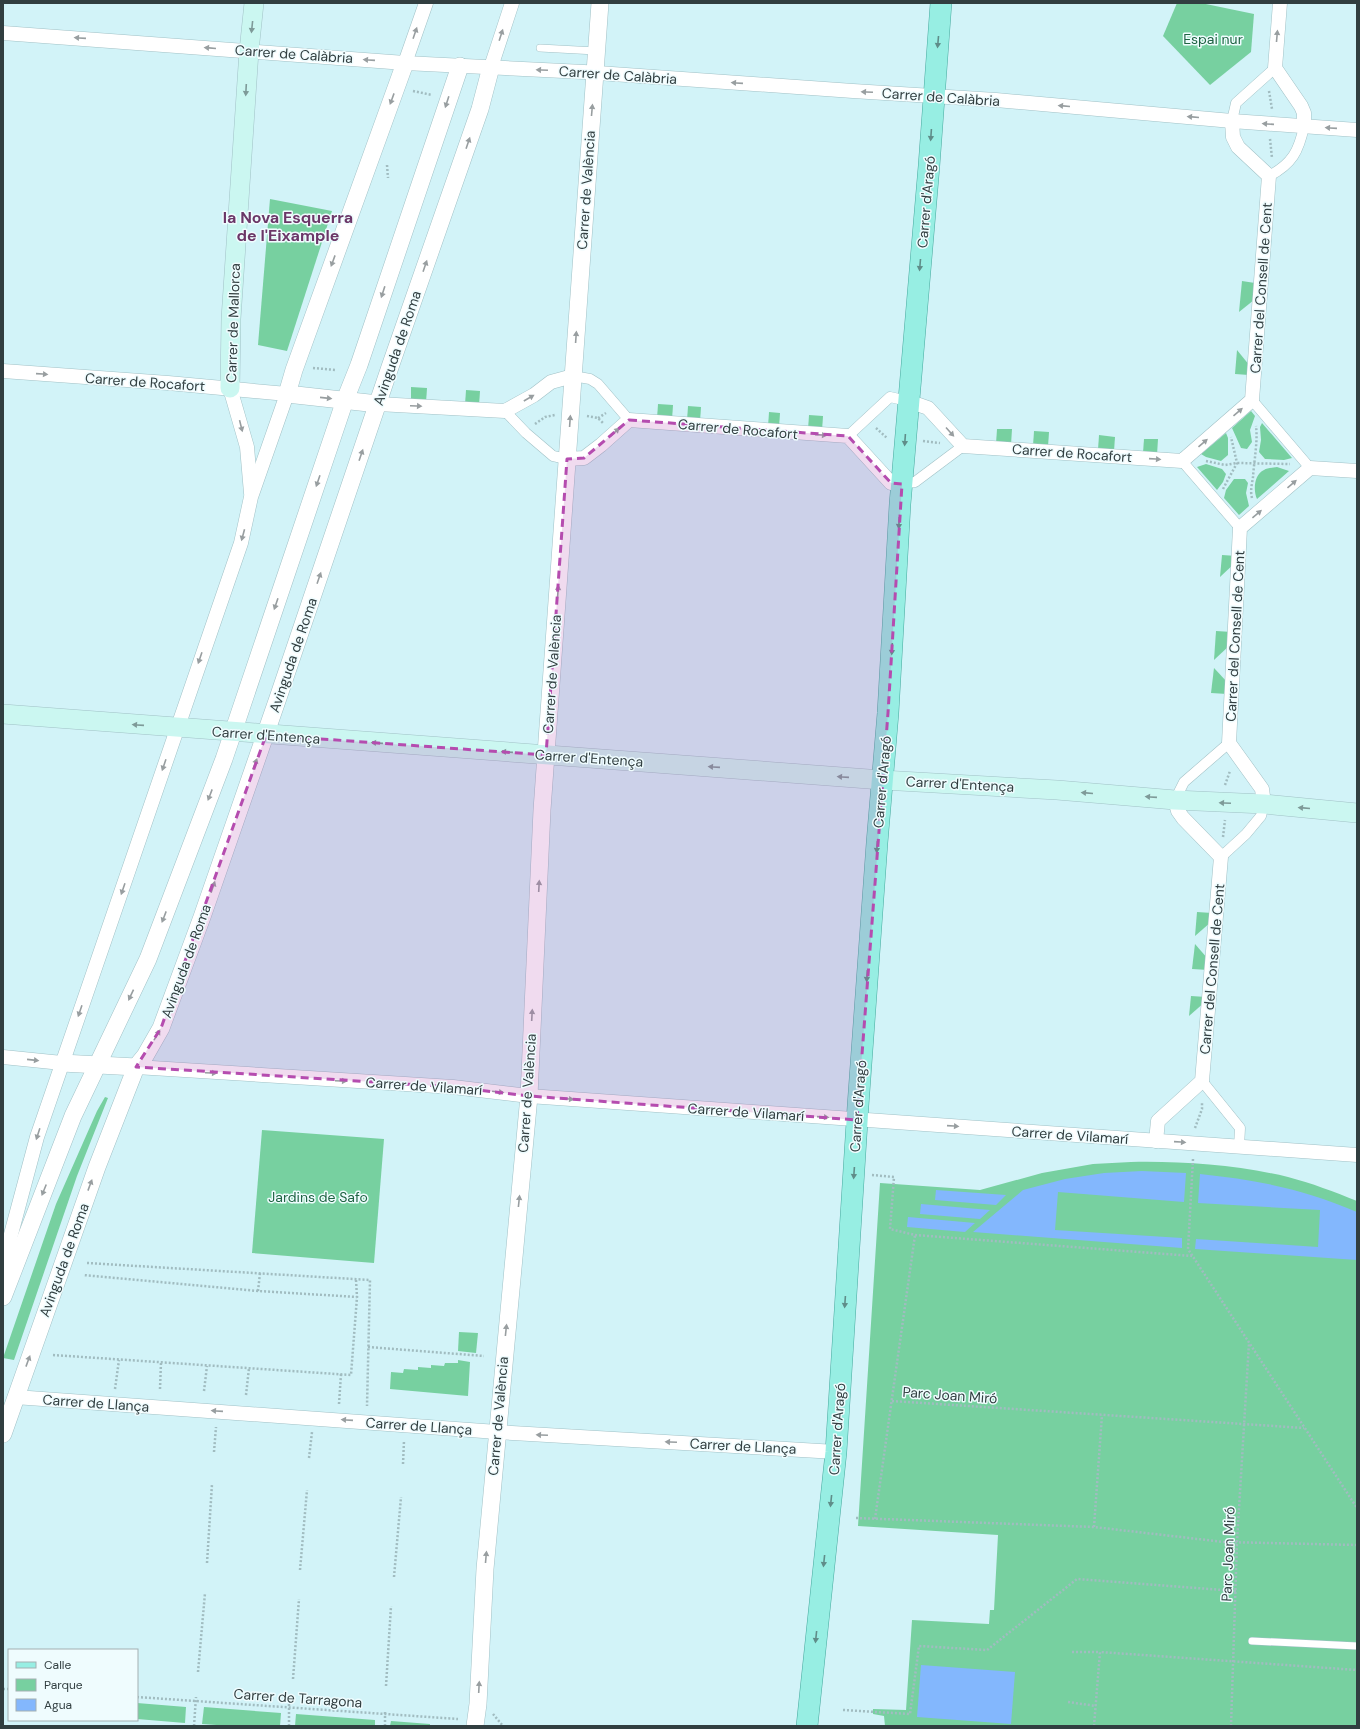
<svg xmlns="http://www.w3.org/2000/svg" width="1360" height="1729" font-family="'DM Sans',sans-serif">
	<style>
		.green { fill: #77d0a0 }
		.water { fill: #83b7fd }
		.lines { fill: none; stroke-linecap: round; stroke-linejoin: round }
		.service-casing { stroke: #a1c1c6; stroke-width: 8 }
		.pedestrian-casing { stroke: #a1c1c6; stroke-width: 11 }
		.minor-casing { stroke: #a1c1c6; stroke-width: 15 }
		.tertiary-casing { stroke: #a1c1c6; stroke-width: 18 }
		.secondary-casing { stroke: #a1c1c6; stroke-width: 20 }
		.primary-casing { stroke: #46a99e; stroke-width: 22 }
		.path { stroke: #a1bcc0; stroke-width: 2.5; stroke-dasharray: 2 2; stroke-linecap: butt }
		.service { stroke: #fff; stroke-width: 7 }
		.pedestrian { stroke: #fff; stroke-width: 10 }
		.minor { stroke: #fff; stroke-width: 14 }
		.tertiary { stroke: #fff; stroke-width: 17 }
		.secondary { stroke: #cbf7f1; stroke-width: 19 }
		.primary { stroke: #97eee3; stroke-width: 21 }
		.oneway { fill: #7e9a98 }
		.oneway2 { fill: #989ea0 }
		.oneway3 { fill: #5f8d89 }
		.marked { fill: #b54caf; fill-opacity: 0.2; stroke: #b54caf; stroke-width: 3; stroke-dasharray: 8 5; stroke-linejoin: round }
		.labels { text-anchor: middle; stroke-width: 3; stroke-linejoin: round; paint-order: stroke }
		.park-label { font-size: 14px; fill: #1f6443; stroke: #effcfe }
		.street-label { font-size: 14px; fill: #313e40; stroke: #effcfe }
		.quarter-label { font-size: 16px; font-weight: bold; fill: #6b3768; stroke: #effcfe }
	</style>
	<rect width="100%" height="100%" fill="#d2f3f8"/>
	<g class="green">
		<path d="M1177,3H1201L1254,14L1251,52L1210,85L1163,36Z"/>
		<path d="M270,199L332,211L287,351L258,345Z"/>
		<path d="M1242,281L1255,283L1254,300L1239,312Z"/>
		<path d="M1237,350L1250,366L1249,375L1235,374Z"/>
		<path d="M411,387L427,388L426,403L411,402Z"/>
		<path d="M466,390L480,391L479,406L465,405Z"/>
		<path d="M658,404L673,405L672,420L657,419Z"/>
		<path d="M688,406L701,407L700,422L687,421Z"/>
		<path d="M1251,411L1255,416L1250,430L1252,442L1247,449L1241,448L1232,428Z"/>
		<path d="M769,412L780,413L779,428L768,427Z"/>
		<path d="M809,415L823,416L822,431L808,430Z"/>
		<path d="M1262,423L1292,458L1284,460L1265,459L1259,452L1261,440L1260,427Z"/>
		<path d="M997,429H1012L1011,445L996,444Z"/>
		<path d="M1034,431L1049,432L1048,447L1033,446Z"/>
		<path d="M1226,433L1228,438V455L1221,461L1206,457L1201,454Z"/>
		<path d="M1099,435L1115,437L1114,451L1098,450Z"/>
		<path d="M1144,439H1158L1157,455L1143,453Z"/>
		<path d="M1206,464L1222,469L1226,474L1223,482L1217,490L1197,467Z"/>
		<path d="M1277,467L1289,471L1257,499C1253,491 1254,474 1264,470C1267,468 1273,468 1277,467Z"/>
		<path d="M1234,479H1245L1248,483L1246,493L1249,506L1239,515L1224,498L1226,490Z"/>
		<path d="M1222,555L1237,556L1236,562L1220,577Z"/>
		<path d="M1216,631L1232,632L1230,645L1214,660Z"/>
		<path d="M1214,668L1228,683L1227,694L1211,693Z"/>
		<path d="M1197,912L1212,913L1211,922L1195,936Z"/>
		<path d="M1195,944L1208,959V970L1192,969Z"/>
		<path d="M1191,996L1206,997L1205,1002L1189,1016Z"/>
		<path d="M105,1097L108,1098L77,1176L14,1360L3,1358L56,1204L97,1111Z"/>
		<path d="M262,1130L384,1139L374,1263L252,1253Z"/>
		<path d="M1131,1162C1183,1161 1237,1165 1288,1177C1311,1183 1335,1192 1357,1201V1726H885L884,1716L873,1714V1709L906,1710L912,1620L989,1624L990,1610H994L998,1535L858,1526L880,1183L980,1190L1042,1173L1093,1164Z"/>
		<path d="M459,1332L478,1333L476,1353L458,1351Z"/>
		<path d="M458,1360L470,1362L468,1396L390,1389L391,1372L403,1373L404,1369L418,1370V1367L431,1368V1365L444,1366L445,1363H458Z"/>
		<path d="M137,1703L186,1707L185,1723L137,1719Z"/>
		<path d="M204,1707L281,1713L280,1726H231L202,1724Z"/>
		<path d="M296,1714L375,1720V1726H295Z"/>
		<path d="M391,1721L430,1724V1726H390Z"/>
	</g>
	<g class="water">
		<path d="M1142,1171L1186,1173L1184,1202L1058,1192L1055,1230L1182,1238V1248L973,1232L1023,1190L1065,1179L1104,1173Z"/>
		<path d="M1200,1174C1257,1180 1304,1189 1357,1212V1260L1195,1249L1196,1239L1318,1247L1320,1210L1198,1203Z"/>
		<path d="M936,1190L1006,1195L996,1205L935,1200Z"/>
		<path d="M921,1204L990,1210L980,1219L920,1214Z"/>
		<path d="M908,1217L975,1223L965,1232L907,1227Z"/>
		<path d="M921,1665L1015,1672L1011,1724L917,1717Z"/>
	</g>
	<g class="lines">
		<defs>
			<g id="service">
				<path d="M540,48L596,51"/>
				<path d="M1252,1641L1357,1646"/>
			</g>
			<g id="pedestrian">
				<path d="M1232,121L1236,103L1275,68"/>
				<path d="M1269,176C1292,164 1299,151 1304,126"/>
				<path d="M573,376L590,379L598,384L629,420"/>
				<path d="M1252,400L1310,468"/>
				<path d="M505,411L526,433L553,456L567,459"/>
				<path d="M848,436L890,397L908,401"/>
				<path d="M1182,461L1240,528"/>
				<path d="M902,484L915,482L963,446"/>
				<path d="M1175,800L1184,782L1229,743"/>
				<path d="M1221,857L1246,834L1261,816L1264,804"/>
				<path d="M1202,1081L1240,1128L1239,1147"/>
			</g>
			<g id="minor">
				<path d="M1280,3L1275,68L1301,106L1304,113V126"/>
				<path d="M3,33L405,63L584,72L853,91L996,100L1232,121L1357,130"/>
				<path d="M405,63L426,3"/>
				<path d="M491,67L512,3"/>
				<path d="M3,371L168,383L287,394L251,497L241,543L37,1137L10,1238L4,1283"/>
				<path d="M230,388L247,447L251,493"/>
				<path d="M908,401L928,408L963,446L1182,461L1252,400L1269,176L1238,147L1233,137L1232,121"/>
				<path d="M378,404L505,411L534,395L551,382L573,376"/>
				<path d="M567,459L584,458L601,445L629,420L848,436L891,483L902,484"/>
				<path d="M1264,804L1262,789L1229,743L1240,528L1310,468L1357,471"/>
				<path d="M3,1057L62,1063"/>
				<path d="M136,1067L453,1087L529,1096L1357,1155"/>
				<path d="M1156,1141L1158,1121L1202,1081L1221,857L1183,818L1178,811L1175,800"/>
				<path d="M15,1397L497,1432L836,1452"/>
			</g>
			<g id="tertiary">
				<path d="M378,404L287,394L294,370L405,63"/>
				<path d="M62,1063L136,1067"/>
				<path d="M3,1297L73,1116L148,959L224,759L345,400L359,365L460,66"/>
				<path d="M3,1434L97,1167L136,1067L145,1056L161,1028L202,917L278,698L390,367L480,109L491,67"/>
				<path d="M475,1726L478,1704L485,1569L529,1096L542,810L600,3"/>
			</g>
			<g id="secondary">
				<path d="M230,388L231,319L249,51L254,3"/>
				<path d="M3,714L882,780L1057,790L1175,800L1264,804L1357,813"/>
			</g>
			<path id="primary" d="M807,1726L836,1452L858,1106L877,843L888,713L900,504L929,166L941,3"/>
		</defs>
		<use href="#service" class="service-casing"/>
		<use href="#pedestrian" class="pedestrian-casing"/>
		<use href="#minor" class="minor-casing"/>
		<use href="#tertiary" class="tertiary-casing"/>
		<use href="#secondary" class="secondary-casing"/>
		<use href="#primary" class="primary-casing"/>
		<g class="path">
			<path d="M413,91L432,95"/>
			<path d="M1269,91L1272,109"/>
			<path d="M1270,139L1272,158"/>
			<path d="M387,165L388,178"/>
			<path d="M313,368L336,370"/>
			<path d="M587,416L598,418L604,424"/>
			<path d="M598,418L606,413"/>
			<path d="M535,424L545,417L555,415"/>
			<path d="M876,428L887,438"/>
			<path d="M923,441L940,443"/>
			<path d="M1206,461L1225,465L1237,463L1290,464"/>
			<path d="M1223,489L1237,463L1231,437"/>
			<path d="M1252,498C1250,491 1252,484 1253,477C1254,461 1258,441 1256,426"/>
			<path d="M1225,785L1230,771"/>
			<path d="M1223,837L1225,820"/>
			<path d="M1195,1128L1202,1109V1103"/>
			<path d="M1193,1159L1188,1249L1357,1508"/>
			<path d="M872,1175L894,1177L890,1229L915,1235L1192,1256"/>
			<path d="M87,1263L370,1280L367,1406"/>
			<path d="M356,1280L357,1297"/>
			<path d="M258,1291L260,1273"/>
			<path d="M368,1347L484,1356"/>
			<path d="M53,1355L351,1375L357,1297L258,1291L83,1275"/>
			<path d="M115,1389L119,1360"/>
			<path d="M160,1389L161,1362"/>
			<path d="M204,1391L207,1366"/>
			<path d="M246,1395L249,1368"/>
			<path d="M892,1401L1304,1428"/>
			<path d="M339,1404L341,1374"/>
			<path d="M214,1452L216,1427"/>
			<path d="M309,1458L312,1432"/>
			<path d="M403,1464L404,1441"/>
			<path d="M856,1518L1094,1527L1224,1542L1357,1545"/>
			<path d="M875,1519L915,1235"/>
			<path d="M1094,1527L1102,1415"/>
			<path d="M207,1563L212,1484"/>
			<path d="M300,1570L307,1490"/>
			<path d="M394,1577L401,1497"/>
			<path d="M1072,1652H1100"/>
			<path d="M198,1672L205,1593"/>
			<path d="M293,1679L299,1599"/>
			<path d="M386,1686L391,1606"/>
			<path d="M3,1689H9"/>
			<path d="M137,1697L458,1719"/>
			<path d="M1068,1702L1096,1706"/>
			<path d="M843,1710L910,1714L919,1646L987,1650L1077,1579L1236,1591"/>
			<path d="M493,1714L503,1726"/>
			<path d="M96,1721V1720"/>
			<path d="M194,1726L196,1697"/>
			<path d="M289,1726V1704"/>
			<path d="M385,1726V1711"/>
			<path d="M1094,1726L1100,1652L1357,1670"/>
			<path d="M1231,1726L1237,1542L1249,1343"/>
		</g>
		<use href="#service" class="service"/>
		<use href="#pedestrian" class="pedestrian"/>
		<use href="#minor" class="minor"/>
		<use href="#tertiary" class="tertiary"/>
		<use href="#secondary" class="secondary"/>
		<use href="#primary" class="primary"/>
	</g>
	<defs><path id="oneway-solid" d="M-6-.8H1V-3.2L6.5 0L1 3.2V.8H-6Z"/></defs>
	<g class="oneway">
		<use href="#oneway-solid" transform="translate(252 27) rotate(96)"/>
		<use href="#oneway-solid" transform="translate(246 90) rotate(93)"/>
		<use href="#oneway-solid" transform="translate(138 725) rotate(-176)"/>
		<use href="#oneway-solid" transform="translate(377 743) rotate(-176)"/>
		<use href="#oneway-solid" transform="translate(507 752) rotate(-176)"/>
		<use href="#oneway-solid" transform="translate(714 767) rotate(-176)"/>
		<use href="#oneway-solid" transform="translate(843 777) rotate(-176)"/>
		<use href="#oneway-solid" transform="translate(1087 793) rotate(-175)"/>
		<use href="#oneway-solid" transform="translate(1151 797) rotate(-176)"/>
		<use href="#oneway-solid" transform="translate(1225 803) rotate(-177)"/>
		<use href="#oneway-solid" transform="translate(1304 808) rotate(-175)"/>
	</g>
	<g class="oneway2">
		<use href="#oneway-solid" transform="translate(415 33) rotate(-71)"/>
		<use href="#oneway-solid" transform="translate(501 35) rotate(-72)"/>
		<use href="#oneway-solid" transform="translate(1277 36) rotate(-85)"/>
		<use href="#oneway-solid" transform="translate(80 38) rotate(-176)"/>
		<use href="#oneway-solid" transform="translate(210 48) rotate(-175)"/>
		<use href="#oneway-solid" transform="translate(369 60) rotate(-176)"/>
		<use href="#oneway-solid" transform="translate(542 70) rotate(-177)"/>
		<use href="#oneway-solid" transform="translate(737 83) rotate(-176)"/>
		<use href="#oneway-solid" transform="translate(867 92) rotate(-177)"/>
		<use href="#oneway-solid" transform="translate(392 99) rotate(110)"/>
		<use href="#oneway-solid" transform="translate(447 102) rotate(108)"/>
		<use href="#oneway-solid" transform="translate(1064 106) rotate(-175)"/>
		<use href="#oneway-solid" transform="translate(592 110) rotate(-85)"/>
		<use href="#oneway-solid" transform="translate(1193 117) rotate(-175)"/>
		<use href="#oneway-solid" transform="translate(1268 124) rotate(-176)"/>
		<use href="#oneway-solid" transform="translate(1331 128) rotate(-176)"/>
		<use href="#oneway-solid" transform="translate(468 143) rotate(-71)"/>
		<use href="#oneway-solid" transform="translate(333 261) rotate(110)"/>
		<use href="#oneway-solid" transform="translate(425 266) rotate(-71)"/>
		<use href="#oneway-solid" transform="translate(383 292) rotate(108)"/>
		<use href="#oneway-solid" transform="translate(576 337) rotate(-86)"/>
		<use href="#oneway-solid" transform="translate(42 374) rotate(4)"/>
		<use href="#oneway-solid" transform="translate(326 398) rotate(6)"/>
		<use href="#oneway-solid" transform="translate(529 398) rotate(-30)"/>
		<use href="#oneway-solid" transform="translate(416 406) rotate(3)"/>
		<use href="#oneway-solid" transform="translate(1238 412) rotate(-41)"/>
		<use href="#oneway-solid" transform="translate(570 421) rotate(-86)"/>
		<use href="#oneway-solid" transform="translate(241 426) rotate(76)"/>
		<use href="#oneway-solid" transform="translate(615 432) rotate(-43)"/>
		<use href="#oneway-solid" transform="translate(950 432) rotate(48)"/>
		<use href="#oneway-solid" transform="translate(821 435) rotate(4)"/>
		<use href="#oneway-solid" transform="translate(1203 443) rotate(-41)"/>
		<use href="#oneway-solid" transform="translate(361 455) rotate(-71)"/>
		<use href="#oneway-solid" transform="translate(1155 459) rotate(4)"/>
		<use href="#oneway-solid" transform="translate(318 481) rotate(109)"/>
		<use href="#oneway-solid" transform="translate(1292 484) rotate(-41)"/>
		<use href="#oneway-solid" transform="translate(1257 514) rotate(-40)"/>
		<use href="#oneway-solid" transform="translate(243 535) rotate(105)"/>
		<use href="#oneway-solid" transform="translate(319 578) rotate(-71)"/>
		<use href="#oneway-solid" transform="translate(558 591) rotate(-86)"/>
		<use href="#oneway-solid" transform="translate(276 604) rotate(109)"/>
		<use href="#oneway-solid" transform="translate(200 658) rotate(109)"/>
		<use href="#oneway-solid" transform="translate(255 764) rotate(-70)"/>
		<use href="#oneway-solid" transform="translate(164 765) rotate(109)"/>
		<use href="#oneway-solid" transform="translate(210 795) rotate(111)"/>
		<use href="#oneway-solid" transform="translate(539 886) rotate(-87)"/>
		<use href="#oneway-solid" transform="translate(213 887) rotate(-71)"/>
		<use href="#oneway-solid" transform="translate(123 889) rotate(109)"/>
		<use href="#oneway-solid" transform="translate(164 917) rotate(111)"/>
		<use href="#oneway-solid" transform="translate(131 995) rotate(115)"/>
		<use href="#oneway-solid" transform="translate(80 1011) rotate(109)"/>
		<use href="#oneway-solid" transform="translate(532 1015) rotate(-87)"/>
		<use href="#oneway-solid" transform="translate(157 1035) rotate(-60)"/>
		<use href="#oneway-solid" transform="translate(33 1060) rotate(6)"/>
		<use href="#oneway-solid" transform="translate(211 1073) rotate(3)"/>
		<use href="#oneway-solid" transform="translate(341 1081) rotate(3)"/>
		<use href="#oneway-solid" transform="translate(498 1092) rotate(7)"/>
		<use href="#oneway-solid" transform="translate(568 1099) rotate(4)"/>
		<use href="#oneway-solid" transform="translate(823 1117) rotate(4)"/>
		<use href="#oneway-solid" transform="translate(953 1126) rotate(4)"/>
		<use href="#oneway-solid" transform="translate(38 1134) rotate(108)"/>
		<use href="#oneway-solid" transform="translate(1180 1142) rotate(4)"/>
		<use href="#oneway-solid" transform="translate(90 1185) rotate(-70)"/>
		<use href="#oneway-solid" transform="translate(44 1190) rotate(112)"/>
		<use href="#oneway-solid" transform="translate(519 1201) rotate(-84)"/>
		<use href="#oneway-solid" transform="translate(506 1330) rotate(-84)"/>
		<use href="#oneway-solid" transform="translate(28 1361) rotate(-70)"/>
		<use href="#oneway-solid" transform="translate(217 1411) rotate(-176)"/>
		<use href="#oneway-solid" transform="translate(347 1420) rotate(-176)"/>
		<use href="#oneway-solid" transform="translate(542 1435) rotate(-177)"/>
		<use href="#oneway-solid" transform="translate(671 1442) rotate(-177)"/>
		<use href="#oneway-solid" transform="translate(486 1557) rotate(-85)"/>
		<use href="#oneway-solid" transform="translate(479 1687) rotate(-87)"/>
	</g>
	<g class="oneway3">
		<use href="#oneway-solid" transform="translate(938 42) rotate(95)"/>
		<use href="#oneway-solid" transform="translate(931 135) rotate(94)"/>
		<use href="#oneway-solid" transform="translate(920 265) rotate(95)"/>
		<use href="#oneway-solid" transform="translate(905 440) rotate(94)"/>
		<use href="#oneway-solid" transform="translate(899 523) rotate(93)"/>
		<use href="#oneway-solid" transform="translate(892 649) rotate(93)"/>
		<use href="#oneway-solid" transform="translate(877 847) rotate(94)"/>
		<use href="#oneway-solid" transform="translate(867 976) rotate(94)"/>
		<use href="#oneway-solid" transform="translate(854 1173) rotate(94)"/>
		<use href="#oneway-solid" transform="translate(845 1302) rotate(94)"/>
		<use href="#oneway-solid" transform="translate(831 1501) rotate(96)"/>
		<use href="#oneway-solid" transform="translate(824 1561) rotate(96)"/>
		<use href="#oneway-solid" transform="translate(816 1637) rotate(96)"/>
	</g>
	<path class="marked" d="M629,420L848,436L891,483L902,484L888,713L857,1120L529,1096L453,1087L136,1067L161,1028L266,735L546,755L567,459L584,458Z"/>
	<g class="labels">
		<g class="park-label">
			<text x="1213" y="44">Espai nur</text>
			<text x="318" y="1202">Jardins de Safo</text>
		</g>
		<g class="street-label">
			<text transform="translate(294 54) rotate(4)" y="5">Carrer de Calàbria</text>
			<text transform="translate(618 75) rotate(4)" y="5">Carrer de Calàbria</text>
			<text transform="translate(941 97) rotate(4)" y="5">Carrer de Calàbria</text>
			<text transform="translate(586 190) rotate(-86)" y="5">Carrer de València</text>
			<text transform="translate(926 202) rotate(-85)" y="5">Carrer d'Aragó</text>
			<text transform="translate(1261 288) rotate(-86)" y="5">Carrer del Consell de Cent</text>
			<text transform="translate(233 323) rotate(-88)" y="5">Carrer de Mallorca</text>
			<text transform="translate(397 348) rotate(-71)" y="5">Avinguda de Roma</text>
			<text transform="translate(145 382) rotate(4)" y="5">Carrer de Rocafort</text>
			<text transform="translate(738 429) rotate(5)" y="5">Carrer de Rocafort</text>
			<text transform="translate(1072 453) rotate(4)" y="5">Carrer de Rocafort</text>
			<text transform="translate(1235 636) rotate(-87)" y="5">Carrer del Consell de Cent</text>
			<text transform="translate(293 655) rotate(-71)" y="5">Avinguda de Roma</text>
			<text transform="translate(552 674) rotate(-86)" y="5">Carrer de València</text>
			<text transform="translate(266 735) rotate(4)" y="5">Carrer d'Entença</text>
			<text transform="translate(589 758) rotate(4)" y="5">Carrer d'Entença</text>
			<text transform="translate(882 782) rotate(-85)" y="5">Carrer d'Aragó</text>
			<text transform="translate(960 784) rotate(3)" y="5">Carrer d'Entença</text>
			<text transform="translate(186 961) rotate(-70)" y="5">Avinguda de Roma</text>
			<text transform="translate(1212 969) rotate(-85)" y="5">Carrer del Consell de Cent</text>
			<text transform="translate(424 1086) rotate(4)" y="5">Carrer de Vilamarí</text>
			<text transform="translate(527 1093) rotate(-86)" y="5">Carrer de València</text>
			<text transform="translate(858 1106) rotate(-86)" y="5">Carrer d'Aragó</text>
			<text transform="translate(746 1112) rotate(4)" y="5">Carrer de Vilamarí</text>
			<text transform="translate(1070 1135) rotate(4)" y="5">Carrer de Vilamarí</text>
			<text transform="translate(64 1260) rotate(-70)" y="5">Avinguda de Roma</text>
			<text transform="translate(950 1395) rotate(4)" y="5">Parc Joan Miró</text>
			<text transform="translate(96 1403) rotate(4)" y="5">Carrer de Llança</text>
			<text transform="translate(498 1416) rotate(-85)" y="5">Carrer de València</text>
			<text transform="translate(419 1426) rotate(4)" y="5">Carrer de Llança</text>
			<text transform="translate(837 1429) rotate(-86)" y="5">Carrer d'Aragó</text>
			<text transform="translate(743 1446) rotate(3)" y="5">Carrer de Llança</text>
			<text transform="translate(1228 1554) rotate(-88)" y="5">Parc Joan Miró</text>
			<text transform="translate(298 1698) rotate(4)" y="5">Carrer de Tarragona</text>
		</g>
		<g class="quarter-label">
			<text x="288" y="223">la Nova Esquerra<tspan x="288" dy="18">de l'Eixample</tspan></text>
		</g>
	</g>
	<rect width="1360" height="1729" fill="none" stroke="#313e40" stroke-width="8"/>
	<rect x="8" y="1649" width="130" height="72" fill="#effcfe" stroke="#a3b0b2"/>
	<rect x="16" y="1662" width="20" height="6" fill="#97eee3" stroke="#a3b0b2"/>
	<text x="44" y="1669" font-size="12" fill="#313e40">Calle</text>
	<rect x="16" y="1679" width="20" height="12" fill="#77d0a0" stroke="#a3b0b2"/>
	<text x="44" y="1689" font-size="12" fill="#313e40">Parque</text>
	<rect x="16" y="1699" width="20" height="12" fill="#83b7fd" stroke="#a3b0b2"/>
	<text x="44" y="1709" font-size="12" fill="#313e40">Agua</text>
</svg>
